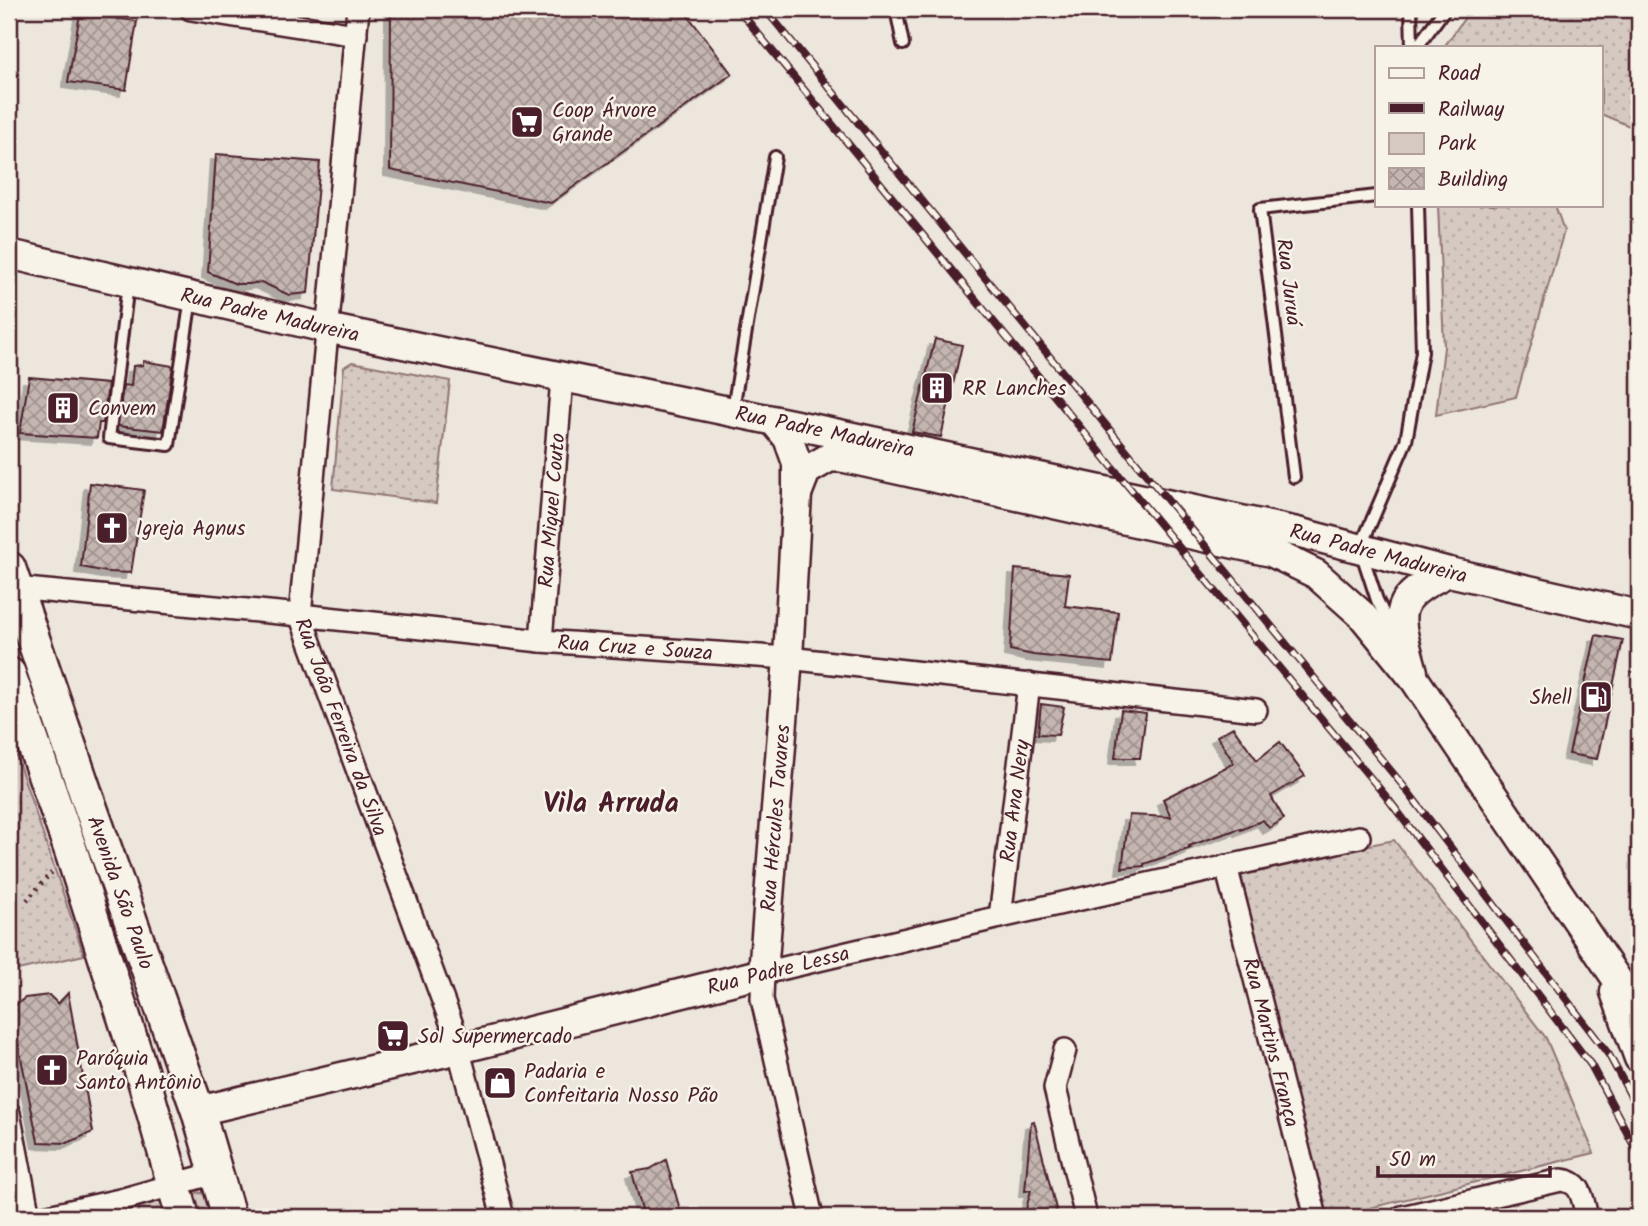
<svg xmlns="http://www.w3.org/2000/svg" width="1648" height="1226" font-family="Kalam,sans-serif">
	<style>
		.green { fill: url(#green-dots); stroke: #907476; stroke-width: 2 }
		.building { fill: url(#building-cross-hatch); stroke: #4a1f2b; stroke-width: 2; filter: url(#shadow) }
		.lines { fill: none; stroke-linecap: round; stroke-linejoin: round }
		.lane-casing { stroke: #4a1f2b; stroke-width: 16 }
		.street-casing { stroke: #4a1f2b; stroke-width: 26 }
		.secondary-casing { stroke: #4a1f2b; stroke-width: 33 }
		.primary-casing { stroke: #4a1f2b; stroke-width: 37 }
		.path { stroke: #4a1f2b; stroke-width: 4.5; stroke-dasharray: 2 5; stroke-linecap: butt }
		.lane { stroke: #f7f3e8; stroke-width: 10 }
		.street { stroke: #f7f3e8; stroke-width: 21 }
		.secondary { stroke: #f7f3e8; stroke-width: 28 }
		.primary { stroke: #f7f3e8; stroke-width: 32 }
		.rail-casing { stroke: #4a1f2b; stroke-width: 8 }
		.rail { stroke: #f7f3e8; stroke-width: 5; stroke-dasharray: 16; stroke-linecap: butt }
		.labels { text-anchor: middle; stroke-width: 5; stroke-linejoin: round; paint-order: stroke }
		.poi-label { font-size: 21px; fill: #4a1f2b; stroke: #f7f3e8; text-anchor: start }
		.street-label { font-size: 21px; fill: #4a1f2b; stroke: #f7f3e8 }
		.district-label { font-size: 28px; font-weight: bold; fill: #4a1f2b; stroke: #f7f3e8 }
	</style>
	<defs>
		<pattern id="green-dots" width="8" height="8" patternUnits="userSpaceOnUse" patternTransform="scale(1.75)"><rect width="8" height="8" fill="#d5c9c2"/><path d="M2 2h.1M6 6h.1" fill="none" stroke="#b8aca7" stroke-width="1.8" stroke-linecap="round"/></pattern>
		<pattern id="building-cross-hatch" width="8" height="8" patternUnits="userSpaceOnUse" patternTransform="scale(1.75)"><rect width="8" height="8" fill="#c4b5b0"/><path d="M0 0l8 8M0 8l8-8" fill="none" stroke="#a1938f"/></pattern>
		<filter id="shadow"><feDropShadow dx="-6" dy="6" stdDeviation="0" flood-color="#0004"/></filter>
	</defs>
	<rect width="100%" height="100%" fill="#ece6dd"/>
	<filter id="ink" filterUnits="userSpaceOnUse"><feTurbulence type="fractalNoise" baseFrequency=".0143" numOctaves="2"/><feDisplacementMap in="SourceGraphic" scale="14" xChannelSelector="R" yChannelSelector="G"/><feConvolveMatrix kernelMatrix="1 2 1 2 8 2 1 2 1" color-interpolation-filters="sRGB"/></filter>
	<g filter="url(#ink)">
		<g class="green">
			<path d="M1471,9H1639V130L1601,114V47H1444Z"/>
			<path d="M1438,205H1555L1564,231L1516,397L1436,415L1444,347Z"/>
			<path d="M352,362L450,381L436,503L333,489L344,367Z"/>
			<path d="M9,735L84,955L9,972Z"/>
			<path d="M1394,840L1546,1038L1594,1153L1333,1217H1321L1241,875L1324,854Z"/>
			<path d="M198,1192L205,1194L210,1217H197L192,1197Z"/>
			<path d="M161,1198L170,1203L174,1217H139L138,1212L141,1205Z"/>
		</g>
		<g class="building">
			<path d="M391,9H683L732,74L551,203L390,170Z"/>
			<path d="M80,14L137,21L126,90L68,82Z"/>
			<path d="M216,154L320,162L308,293L289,295L261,282L249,284H236L208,272Z"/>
			<path d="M935,339L962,345L941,437L912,432Z"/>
			<path d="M143,361L173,366L163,431L118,426L123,385L131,386L133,366L143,365Z"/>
			<path d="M29,377L108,384L103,423H99L97,438L20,433Z"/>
			<path d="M90,483L144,490L131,573L107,572L81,567Z"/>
			<path d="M1015,569L1069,574L1065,606L1118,612L1112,663L1033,655L1010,650Z"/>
			<path d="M1596,635L1623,640L1597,759L1569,754Z"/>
			<path d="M1041,704L1064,707L1058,735L1038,734Z"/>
			<path d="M1121,710L1146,713L1140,758H1115Z"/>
			<path d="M1233,727L1257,760L1280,742L1305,776L1271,796L1284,819L1269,828L1263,820L1241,830V828L1189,846L1191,848L1144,864V866L1122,868L1129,815L1171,817L1163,799L1234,763L1217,736Z"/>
			<path d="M68,993L93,1132L67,1143L38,1142L11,1008L25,998L49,995L58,1004Z"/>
			<path d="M1034,1121L1058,1217H1024L1031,1190L1025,1191L1031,1122Z"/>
			<path d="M666,1160L682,1217H644L632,1172L650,1169Z"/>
		</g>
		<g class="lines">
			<defs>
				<g id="lane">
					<path d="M896,9L903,44"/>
					<path d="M1411,9L1412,47"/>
					<path d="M1417,47L1445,9"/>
					<path d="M128,284L109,438L169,445L191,298"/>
					<path d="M733,409L775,157"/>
					<path d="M1294,477L1260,209L1377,196"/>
					<path d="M1393,633L1377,600L1360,548L1406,441L1422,352L1418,205"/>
				</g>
				<g id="street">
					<path d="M191,9L356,35"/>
					<path id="s1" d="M358,9L300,615L452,1025L503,1217"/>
					<path id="s2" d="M15,588L300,615L541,641L788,658L1256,710"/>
					<path id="s3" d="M541,641L562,378"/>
					<path id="s4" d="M1226,866L1316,1217"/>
					<path id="s5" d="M1000,917L1029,684"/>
					<path d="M1065,1050L1055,1088L1086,1217"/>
					<path d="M9,1113L29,1217"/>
					<path d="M44,1217L120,1200L215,1173"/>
					<path d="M812,1217L762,999L763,973L1000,917L1359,837"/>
					<path d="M1402,1217L1561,1180C1583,1182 1582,1199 1587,1217"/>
				</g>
				<g id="secondary">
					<path id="s6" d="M9,254L326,328L820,430L1297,532L1449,572L1639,615"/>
					<path d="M797,494L806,471L830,457L845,458L1271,552L1316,574L1362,615L1415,680L1639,1012"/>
					<path d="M1413,672C1398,615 1387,600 1449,572"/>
					<path d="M1615,992L1639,1058"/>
					<path id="s7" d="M198,1111L459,1049L763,973L788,658L797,494V463L788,438L774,421"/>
				</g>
				<g id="primary">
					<path id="s8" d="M9,568L88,800L198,1111L229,1217"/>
					<path d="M9,674L71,851L144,1080L183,1217"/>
				</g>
			</defs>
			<use href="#lane" class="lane-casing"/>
			<use href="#street" class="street-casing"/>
			<use href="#secondary" class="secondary-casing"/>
			<use href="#primary" class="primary-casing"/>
			<path class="path" d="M27,900L52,872"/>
			<use href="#lane" class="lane"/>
			<use href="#street" class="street"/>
			<use href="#secondary" class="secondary"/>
			<use href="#primary" class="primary"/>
			<defs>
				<g id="rail">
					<path d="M738,9L1128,486L1388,799L1591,1065L1639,1155"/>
					<path d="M765,9L1145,473L1405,788L1609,1055L1639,1111"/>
				</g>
			</defs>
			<use href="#rail" class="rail-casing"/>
			<use href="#rail" class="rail"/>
		</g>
	</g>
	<defs>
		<symbol id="supermarket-square" viewBox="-11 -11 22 22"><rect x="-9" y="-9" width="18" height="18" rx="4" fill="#4a1f2b" stroke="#f7f3e8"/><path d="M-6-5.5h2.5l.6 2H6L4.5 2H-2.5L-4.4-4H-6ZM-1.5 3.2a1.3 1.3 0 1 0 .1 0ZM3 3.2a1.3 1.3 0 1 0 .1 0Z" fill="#fff"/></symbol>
		<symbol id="building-square" viewBox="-11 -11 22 22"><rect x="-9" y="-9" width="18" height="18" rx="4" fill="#4a1f2b" stroke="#f7f3e8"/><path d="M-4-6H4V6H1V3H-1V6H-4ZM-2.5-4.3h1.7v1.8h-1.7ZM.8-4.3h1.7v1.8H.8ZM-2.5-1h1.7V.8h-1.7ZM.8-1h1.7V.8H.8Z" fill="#fff"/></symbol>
		<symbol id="church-square" viewBox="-11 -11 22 22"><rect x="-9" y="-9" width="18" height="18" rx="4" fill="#4a1f2b" stroke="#f7f3e8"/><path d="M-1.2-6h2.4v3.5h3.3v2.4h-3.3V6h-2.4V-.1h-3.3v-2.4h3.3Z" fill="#fff"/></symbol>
		<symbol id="fuel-square" viewBox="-11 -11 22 22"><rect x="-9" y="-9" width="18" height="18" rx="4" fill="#4a1f2b" stroke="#f7f3e8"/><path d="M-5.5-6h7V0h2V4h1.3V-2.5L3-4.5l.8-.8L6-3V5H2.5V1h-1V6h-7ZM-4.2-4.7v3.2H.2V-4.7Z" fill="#fff"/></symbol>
		<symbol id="shop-square" viewBox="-11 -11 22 22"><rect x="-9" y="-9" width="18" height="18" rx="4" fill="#4a1f2b" stroke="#f7f3e8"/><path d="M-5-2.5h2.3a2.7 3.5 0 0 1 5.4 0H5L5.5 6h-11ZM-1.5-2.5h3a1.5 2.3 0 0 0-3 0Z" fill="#fff"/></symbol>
	</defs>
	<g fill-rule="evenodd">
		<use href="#supermarket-square" x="508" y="103" width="38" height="38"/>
		<use href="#building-square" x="918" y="369" width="38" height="38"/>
		<use href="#building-square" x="44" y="389" width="38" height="38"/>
		<use href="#church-square" x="93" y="509" width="38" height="38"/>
		<use href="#fuel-square" x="1577" y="678" width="38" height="38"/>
		<use href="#supermarket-square" x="374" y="1017" width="38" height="38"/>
		<use href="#church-square" x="33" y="1051" width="38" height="38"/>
		<use href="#shop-square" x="481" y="1064" width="38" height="38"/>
	</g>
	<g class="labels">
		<g class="poi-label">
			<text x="552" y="117">Coop Árvore<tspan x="552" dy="24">Grande</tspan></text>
			<text x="962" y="395">RR Lanches</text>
			<text x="88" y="415">Convem</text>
			<text x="136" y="535">Igreja Agnus</text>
			<text x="1572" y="704" text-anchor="end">Shell</text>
			<text x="418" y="1043">Sol Supermercado</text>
			<text x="76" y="1065">Paróquia<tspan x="76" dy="24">Santo Antônio</tspan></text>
			<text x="524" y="1078">Padaria e<tspan x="524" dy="24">Confeitaria Nosso Pão</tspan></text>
		</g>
		<g class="street-label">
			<text transform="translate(1289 282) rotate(83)" y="7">Rua Juruá</text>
			<text dy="7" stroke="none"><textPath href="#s6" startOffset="268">Rua Padre Madureira</textPath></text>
			<text dy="7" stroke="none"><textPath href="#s6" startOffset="835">Rua Padre Madureira</textPath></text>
			<text dy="7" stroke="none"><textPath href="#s3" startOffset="131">Rua Miguel Couto</textPath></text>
			<text dy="7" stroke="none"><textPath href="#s6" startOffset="1402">Rua Padre Madureira</textPath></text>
			<text dy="7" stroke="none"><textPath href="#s2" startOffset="623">Rua Cruz e Souza</textPath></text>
			<text dy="7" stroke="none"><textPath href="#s1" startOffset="728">Rua João Ferreira da Silva</textPath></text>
			<text dy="7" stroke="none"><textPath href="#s5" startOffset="117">Rua Ana Nery</textPath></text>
			<text dy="7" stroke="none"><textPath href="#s7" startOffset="737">Rua Hércules Tavares</textPath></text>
			<text dy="7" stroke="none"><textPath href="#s8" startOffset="343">Avenida São Paulo</textPath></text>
			<text transform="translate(778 970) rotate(-14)" y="7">Rua Padre Lessa</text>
			<text dy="7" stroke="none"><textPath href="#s4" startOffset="182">Rua Martins França</textPath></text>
		</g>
		<g class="district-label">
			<text x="611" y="812">Vila Arruda</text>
		</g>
	</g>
	<rect width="1648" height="1226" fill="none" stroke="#f7f3e8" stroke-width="35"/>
	<rect x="18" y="18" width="1613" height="1191" fill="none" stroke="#4a1f2b" stroke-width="2.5" filter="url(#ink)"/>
	<rect x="1375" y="46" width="228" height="161" fill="#f7f3e8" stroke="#b29e9c" stroke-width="2"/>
	<rect x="1389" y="68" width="35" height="10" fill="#f7f3e8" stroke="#b29e9c" stroke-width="2"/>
	<text x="1438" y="80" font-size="21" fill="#4a1f2b">Road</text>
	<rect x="1389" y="103" width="35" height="10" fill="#4a1f2b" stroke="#b29e9c" stroke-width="2"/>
	<text x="1438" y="116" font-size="21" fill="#4a1f2b">Railway</text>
	<rect x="1389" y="133" width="35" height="21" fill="#d5c9c2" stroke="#b29e9c" stroke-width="2"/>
	<text x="1438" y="150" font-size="21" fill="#4a1f2b">Park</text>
	<rect x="1389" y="168" width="35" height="21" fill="url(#building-cross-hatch)" stroke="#b29e9c" stroke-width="2"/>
	<text x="1438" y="186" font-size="21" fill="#4a1f2b">Building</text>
	<path d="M1378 1166v10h172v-10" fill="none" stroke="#4a1f2b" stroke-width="3.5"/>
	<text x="1389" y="1166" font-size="21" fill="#4a1f2b" stroke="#f7f3e8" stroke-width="5" paint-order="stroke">50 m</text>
</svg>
